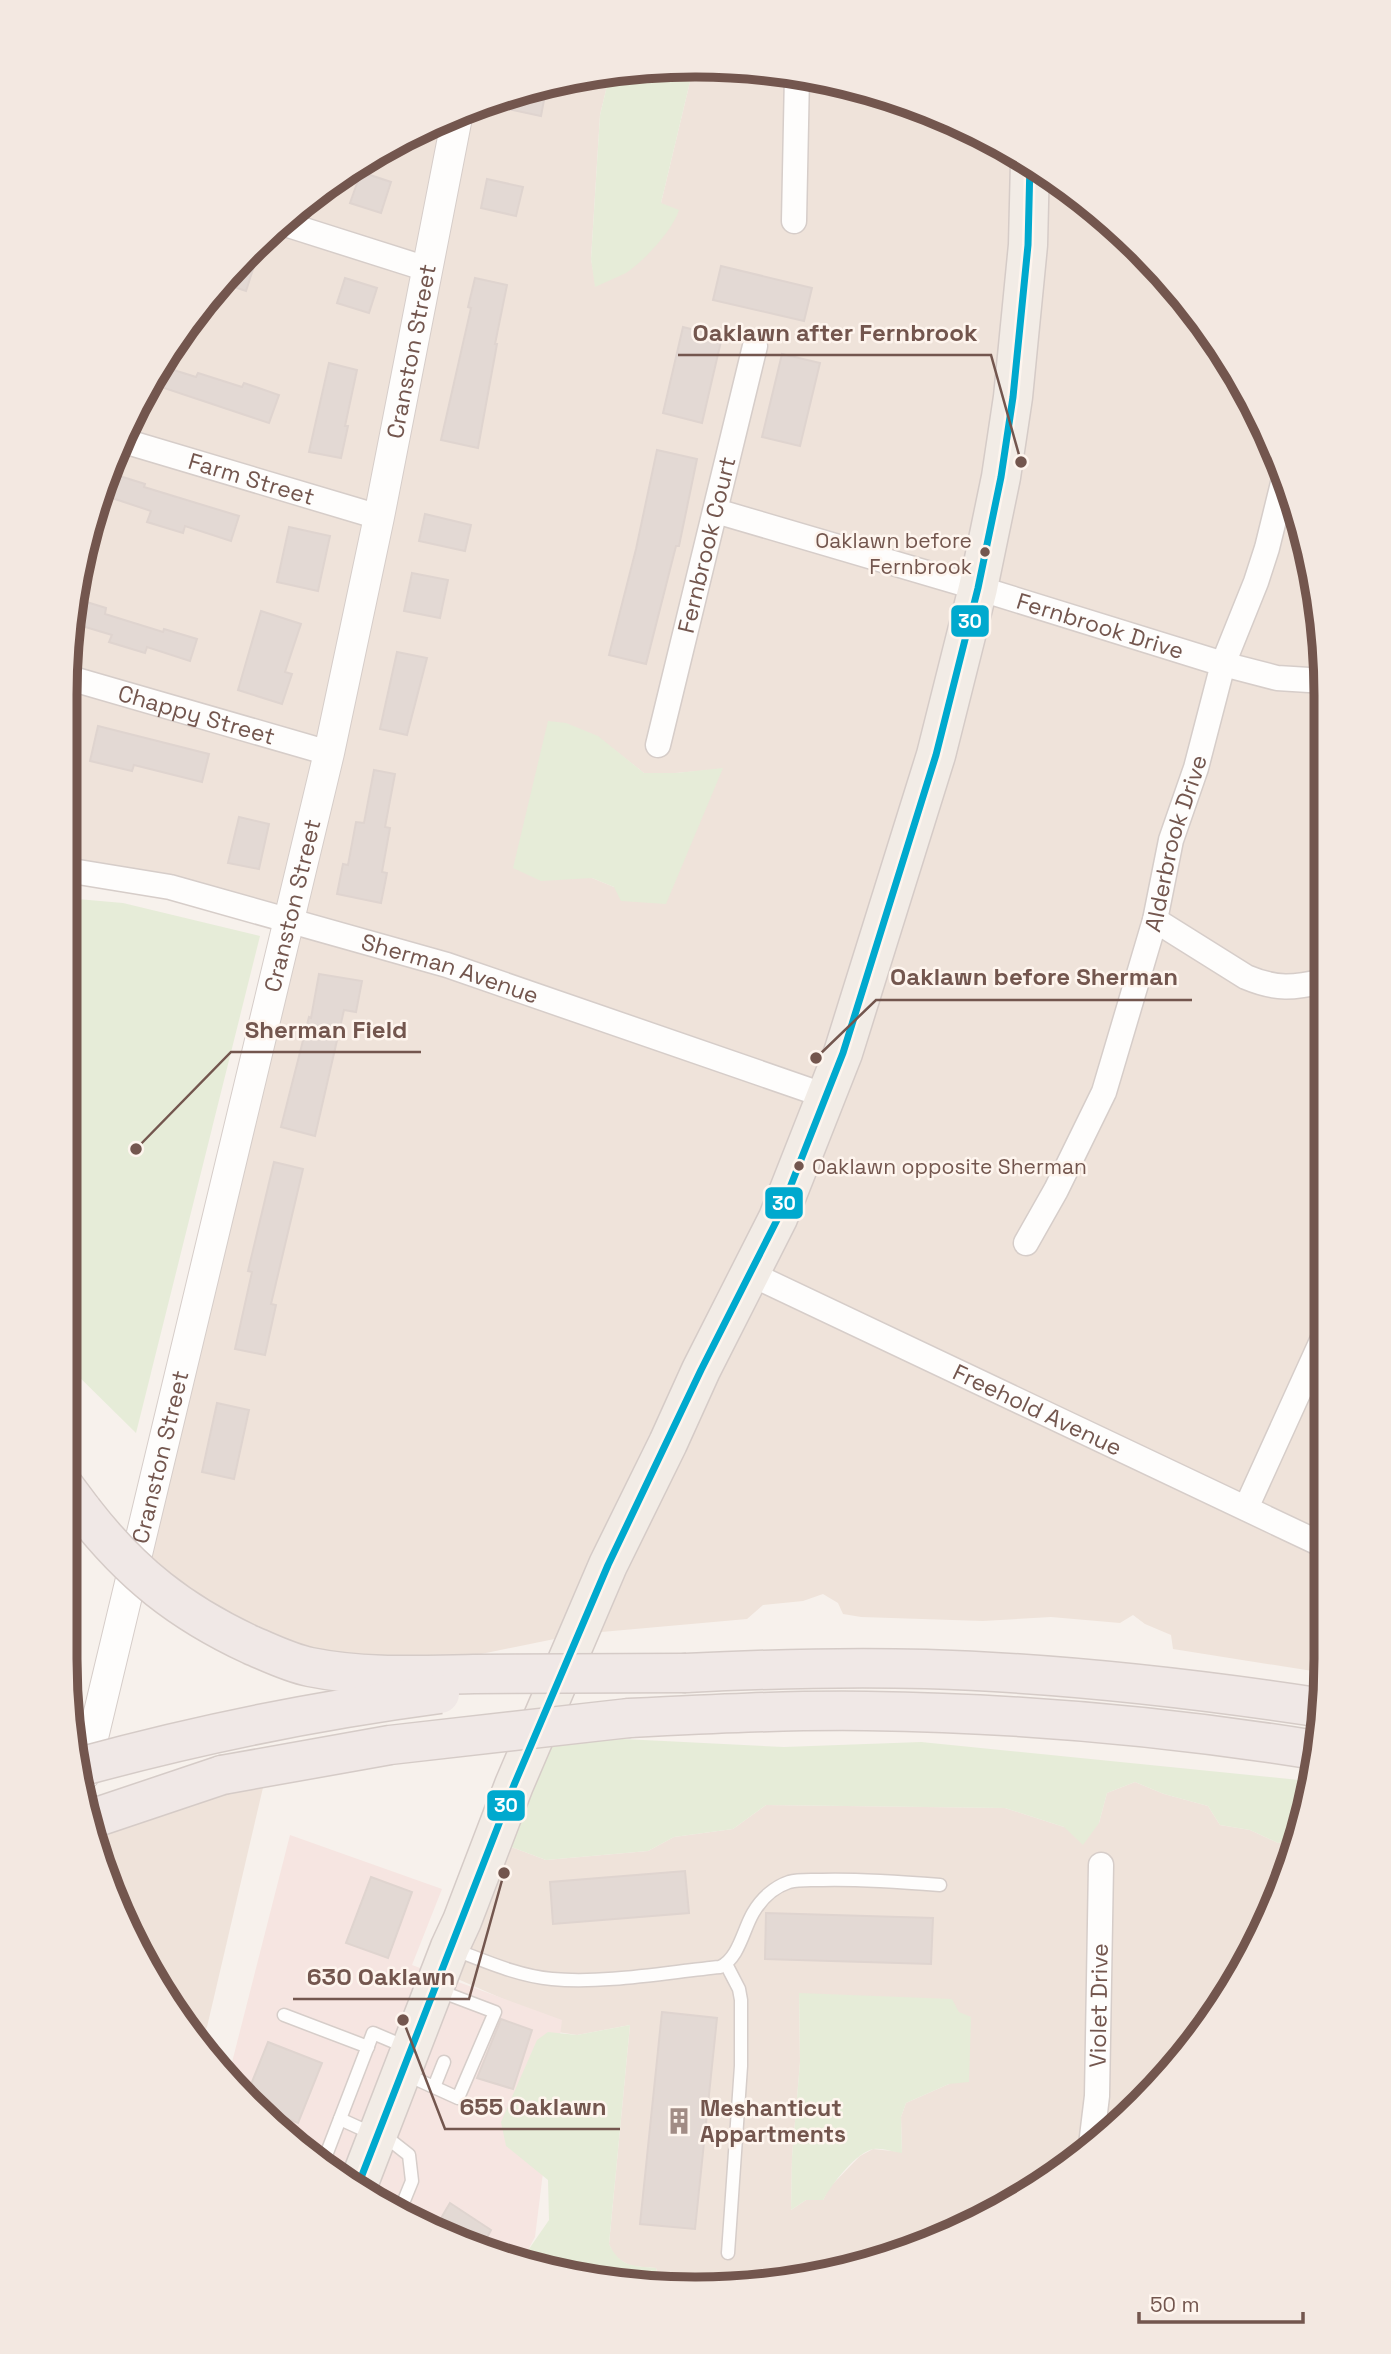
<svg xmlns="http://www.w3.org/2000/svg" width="1391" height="2354" font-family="'Space Grotesk',sans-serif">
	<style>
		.residential { fill: #efe3da; fill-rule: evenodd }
		.commercial { fill: #f6e5e1 }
		.green { fill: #e6ecd8 }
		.building { fill: #e3d9d4; stroke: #dfd4cf; stroke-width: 2 }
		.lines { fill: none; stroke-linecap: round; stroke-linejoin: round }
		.service-casing { stroke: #d6cdc9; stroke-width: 15 }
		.minor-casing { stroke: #d6cdc9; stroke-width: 27 }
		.tertiary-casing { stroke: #d6cdc9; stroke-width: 32 }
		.primary-casing { stroke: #d5cbc7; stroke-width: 41 }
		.motorway-casing { stroke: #d5cbc7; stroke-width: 41 }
		.service { stroke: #fefdfc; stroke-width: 12 }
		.minor { stroke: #fefdfc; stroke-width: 24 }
		.tertiary { stroke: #fefdfc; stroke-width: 30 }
		.primary { stroke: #f2ece6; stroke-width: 38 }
		.motorway { stroke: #f0e8e6; stroke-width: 38 }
		.motorway-bridge-casing { stroke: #d5cbc7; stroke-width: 41; stroke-linecap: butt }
		.motorway-bridge { stroke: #f0e8e6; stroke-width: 38 }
		.bus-1-casing { stroke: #fef5ee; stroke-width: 12 }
		.bus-1 { stroke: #00a9ce; stroke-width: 7 }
		.bus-dot { fill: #73564e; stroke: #fef5ee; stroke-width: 2.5 }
		.labels { text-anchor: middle; stroke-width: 5; stroke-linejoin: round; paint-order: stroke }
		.bus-label { font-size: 21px; fill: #73564e; stroke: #fef5ee; text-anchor: end }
		.street-label { font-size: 23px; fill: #73564e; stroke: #fef5ee }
		.poi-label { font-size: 23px; font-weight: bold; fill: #73564e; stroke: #fef5ee; text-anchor: start }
		.rim { fill: none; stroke: #73564e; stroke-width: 9 }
		.leader { fill: none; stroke: #73564e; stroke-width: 2.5 }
		.callout-dot { fill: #73564e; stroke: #fef5ee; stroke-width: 2.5 }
		.callout-label { font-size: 24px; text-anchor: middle; font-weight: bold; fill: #73564e; stroke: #fef5ee; stroke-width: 5; stroke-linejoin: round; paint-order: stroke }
		.line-badge { stroke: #fef5ee; stroke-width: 2.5 }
		.badge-label { font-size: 19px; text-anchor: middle; font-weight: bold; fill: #fff }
	</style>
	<rect width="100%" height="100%" fill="#f7f1ec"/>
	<g class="residential">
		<path d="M694,65L818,77L937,113L1046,171L1142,250L1242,380L1293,493L1325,654V1673L1173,1649L1171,1635L1145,1624L1133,1615L1120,1623L1051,1617L983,1621L861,1617L843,1614L838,1603L823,1594L803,1601L763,1605L747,1619L579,1634L481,1654L382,1656L339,1669L136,1573L290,922L66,877V654L98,493L171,345L249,250L345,171L454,113L572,77L610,73L600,115L591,259L596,286L661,203ZM597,736L644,773H676L722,769L614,887L592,878Z"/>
		<path d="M265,1779L207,2027L196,2043L98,1861L90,1815Z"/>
		<path d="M1135,1782L1164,1794L1208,1806L1220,1825L1250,1830L1278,1843L1298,1838L1293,1861L1220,2009L1111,2133L937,2241L736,2288L658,2280L656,2268L631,2266L615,2257L609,2244L630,2025L577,2035L551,2031L558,2023L444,1973L495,1841L546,1860L648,1851L674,1837L733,1829L766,1805L1005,1808L1064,1827L1099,1823L1107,1793ZM799,1994L949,2084L906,2103L901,2117L902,2152L873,2149L860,2156L829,2188L823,2200H806L791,2210L792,2157L800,2062Z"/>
	</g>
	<path class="commercial" d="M290,1835L442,1889L412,1965L562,2020L535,2237L521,2263L345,2183L229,2074Z"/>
	<g class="green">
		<path d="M694,65L661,203L679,210C673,230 643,262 626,273C616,278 605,282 595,287L591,259L600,115L610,73Z"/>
		<path d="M548,721L566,723L598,736L644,773H676L723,768L666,904L621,901L614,887L592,878L541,881L513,868Z"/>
		<path d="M66,898L123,903L260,936L136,1433L65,1363Z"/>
		<path d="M563,1736L784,1747L921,1742L1309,1781L1298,1838L1278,1843L1250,1830L1220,1825L1208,1806L1164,1794L1135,1782L1107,1793L1099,1823L1083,1845L1064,1827L1005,1808L766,1805L733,1829L674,1837L648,1851L546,1860L495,1841L532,1747Z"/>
		<path d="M799,1993L952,1999L959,2012L971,2017L969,2082L949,2084L906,2103L901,2117L902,2153C893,2152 882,2148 874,2149C857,2151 831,2185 823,2200H806L791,2210L792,2157L800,2062Z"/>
		<path d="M630,2025L609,2244C620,2267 633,2266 656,2268L658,2280L532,2268L520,2262L549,2220L548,2180L506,2146L501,2122L537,2040L548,2032L577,2035Z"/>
	</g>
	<g class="building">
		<path d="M547,84L541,116L484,104L504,98Z"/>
		<path d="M361,172L391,182L381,213L350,203Z"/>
		<path d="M487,179L523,187L516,216L481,208Z"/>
		<path d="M263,238L246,291L222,283L249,250Z"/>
		<path d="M721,266L812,288L804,321L713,300Z"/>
		<path d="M345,278L377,288L369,313L337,303Z"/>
		<path d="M475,278L507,285L495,344H497L478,448L441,440L471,308L468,307Z"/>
		<path d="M683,327L722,337L702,423L663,413Z"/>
		<path d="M782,354L820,363L800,446L762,437Z"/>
		<path d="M329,363L357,370L345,426H348L341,458L309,452Z"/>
		<path d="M161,366L196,377L198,373L242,387L244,383L279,395L269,423L152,384Z"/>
		<path d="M657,450L697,459L679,546H676L646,664L609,655L636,549Z"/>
		<path d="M113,474L145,484L144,487L239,516L231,541L185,526L183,533L147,522L151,511L106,496Z"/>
		<path d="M425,514L471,525L465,551L419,541Z"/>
		<path d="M289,527L330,536L318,591L277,582Z"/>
		<path d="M412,573L448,580L440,618L404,611Z"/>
		<path d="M77,599L106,608L105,614L163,632L164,629L197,639L190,661L147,647L145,653L109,642L112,635L72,623Z"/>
		<path d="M261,611L301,624L285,672L292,674L282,704L238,690Z"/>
		<path d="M397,652L427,658L407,735L380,729Z"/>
		<path d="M98,726L209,754L202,782L134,765L132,771L90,761Z"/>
		<path d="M374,770L395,774L385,827L390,828L382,872L387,873L381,903L337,894L343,864L348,865L356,822L364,823Z"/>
		<path d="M239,817L269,824L259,869L228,863Z"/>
		<path d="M319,974L362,981L356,1012L344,1010L315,1136L281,1127L309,1017L311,1018Z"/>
		<path d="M274,1162L303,1169L271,1304L276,1305L265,1355L235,1349L252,1272L248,1271Z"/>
		<path d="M217,1403L249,1410L234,1479L202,1472Z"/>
		<path d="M685,1871L689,1913L553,1924L550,1882Z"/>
		<path d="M371,1877L412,1892L388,1958L346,1943Z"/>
		<path d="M766,1913L933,1918L931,1964L765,1959Z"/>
		<path d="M662,2012L717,2018L695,2229L640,2224Z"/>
		<path d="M501,2019L532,2030L513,2089L477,2078Z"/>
		<path d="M268,2042L322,2063L298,2123L268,2111L248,2092Z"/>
		<path d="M450,2203L491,2230L483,2245L437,2225Z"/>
	</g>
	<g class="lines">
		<defs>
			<g id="service">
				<path d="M453,1949C485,1961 518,1976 552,1979C604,1984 668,1972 720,1967C739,1958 743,1930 753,1913C761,1899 774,1887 789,1882C799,1879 811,1880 822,1880C861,1879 901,1882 940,1885"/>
				<path d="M726,1964L739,1989L741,2000V2066L728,2253"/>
				<path d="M284,2015L368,2047"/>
				<path d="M405,2074L458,2098L495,2012L437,1990"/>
				<path d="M434,2087L444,2062"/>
				<path d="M340,2119L375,2135"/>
				<path d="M381,2133L409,2155L412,2181L401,2208"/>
				<path d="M323,2163L373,2033L406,2047"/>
			</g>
			<g id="minor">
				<path d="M794,221L797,75"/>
				<path d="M282,223L427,269"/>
				<path id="s1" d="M124,441L379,517"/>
				<path id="s2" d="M716,511L978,588L1223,664L1277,678L1325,681"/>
				<path id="s3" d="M66,677L329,753"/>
				<path id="s4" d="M658,745L755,346"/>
				<path id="s5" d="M66,870L170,887L447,965L826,1096"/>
				<path d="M1155,920L1246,977C1277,990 1293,988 1325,981"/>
				<path id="s6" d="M1026,1243L1056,1190L1104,1092L1155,920L1171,840L1196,768L1223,664L1256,582L1267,548L1285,475"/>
				<path id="s7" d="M751,1274L1325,1546"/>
				<path d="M1246,1508L1325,1334"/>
				<path id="s8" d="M1091,2145L1097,2096L1101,1865"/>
			</g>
			<g id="tertiary">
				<path id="s9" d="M84,1775L329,753L379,517L458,112"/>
			</g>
			<path id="primary" d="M357,2188L450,1947L462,1921L514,1785L608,1565L668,1443L701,1370L778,1218L843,1053L936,755L978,588L1001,477L1013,397L1028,245L1030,162"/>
			<g id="motorway">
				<path d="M65,1487L83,1511"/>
				<path d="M686,1673C766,1669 846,1667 926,1669C1059,1673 1192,1688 1323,1708"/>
				<path d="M629,1718C708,1714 787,1710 867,1711C1016,1713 1167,1726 1315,1750"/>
				<path d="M91,1819L222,1775"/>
			</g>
		</defs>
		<use href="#service" class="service-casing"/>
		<use href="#minor" class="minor-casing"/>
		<use href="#tertiary" class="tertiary-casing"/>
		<use href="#primary" class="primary-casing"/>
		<use href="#motorway" class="motorway-casing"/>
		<use href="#service" class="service"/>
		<use href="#minor" class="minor"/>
		<use href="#tertiary" class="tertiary"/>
		<use href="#primary" class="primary"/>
		<use href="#motorway" class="motorway"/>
		<defs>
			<g id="motorway-bridge">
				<path d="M83,1511C131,1573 180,1612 251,1645C270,1653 290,1663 310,1667C364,1678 420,1675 474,1674C545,1674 616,1673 686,1673"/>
				<path d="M83,1766C200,1734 319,1710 440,1694"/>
				<path d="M222,1775L390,1745L629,1718"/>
			</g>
		</defs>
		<use href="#motorway-bridge" class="motorway-bridge-casing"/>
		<use href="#motorway-bridge" class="motorway-bridge"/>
		<defs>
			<path id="bus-1" d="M357,2188L514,1785L608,1565L701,1370L778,1218L843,1053L936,755L978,588L1001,477L1013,397L1028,245L1030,163"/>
		</defs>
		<use href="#bus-1" class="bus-1-casing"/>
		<use href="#bus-1" class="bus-1"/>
	</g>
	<defs>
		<symbol id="building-bare" viewBox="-9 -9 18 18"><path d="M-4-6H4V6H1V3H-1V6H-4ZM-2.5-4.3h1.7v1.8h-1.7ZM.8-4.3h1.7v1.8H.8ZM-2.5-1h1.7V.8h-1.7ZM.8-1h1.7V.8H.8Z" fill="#a18c85" stroke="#fef5ee" stroke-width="2.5" paint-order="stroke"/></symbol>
	</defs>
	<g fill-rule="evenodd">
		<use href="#building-bare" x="660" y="2102" width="38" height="38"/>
	</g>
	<g class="bus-dot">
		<circle cx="985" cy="552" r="6"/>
		<circle cx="799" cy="1166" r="6"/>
	</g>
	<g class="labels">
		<g class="bus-label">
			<text x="972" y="548">Oaklawn before<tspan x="972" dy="26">Fernbrook</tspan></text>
			<text x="812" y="1174" text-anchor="start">Oaklawn opposite Sherman</text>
		</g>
		<g class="street-label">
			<text dy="8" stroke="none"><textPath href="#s9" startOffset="1461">Cranston Street</textPath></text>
			<text dy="8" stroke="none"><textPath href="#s1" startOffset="133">Farm Street</textPath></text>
			<text dy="8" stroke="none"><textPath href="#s4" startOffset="206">Fernbrook Court</textPath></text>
			<text dy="8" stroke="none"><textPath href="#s2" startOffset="401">Fernbrook Drive</textPath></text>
			<text dy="8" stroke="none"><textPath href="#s3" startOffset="136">Chappy Street</textPath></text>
			<text dy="8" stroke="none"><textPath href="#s6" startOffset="429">Alderbrook Drive</textPath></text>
			<text dy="8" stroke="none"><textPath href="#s9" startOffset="894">Cranston Street</textPath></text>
			<text dy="8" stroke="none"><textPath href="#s5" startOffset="397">Sherman Avenue</textPath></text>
			<text dy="8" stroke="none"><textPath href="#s7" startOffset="317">Freehold Avenue</textPath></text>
			<text dy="8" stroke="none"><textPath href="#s9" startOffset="327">Cranston Street</textPath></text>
			<text dy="8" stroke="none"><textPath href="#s8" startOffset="140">Violet Drive</textPath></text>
		</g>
		<g class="poi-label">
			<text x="700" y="2116">Meshanticut<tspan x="700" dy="26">Appartments</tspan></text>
		</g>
	</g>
	<path d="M0 0H1391V2354H0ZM695 77H696A618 618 0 0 1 1314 695V1659A618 618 0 0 1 696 2277H695A618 618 0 0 1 77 1659V695A618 618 0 0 1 695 77Z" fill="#f3e8e1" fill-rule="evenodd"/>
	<path class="rim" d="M695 77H696A618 618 0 0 1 1314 695V1659A618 618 0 0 1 696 2277H695A618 618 0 0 1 77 1659V695A618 618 0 0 1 695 77Z"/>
	<path class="leader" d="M1021 462L991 355H678M816 1058L876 1000H1192M136 1149L231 1052H421M504 1873L469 1999H293M403 2020L445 2129H620"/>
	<g class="callout-dot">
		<circle cx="1021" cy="462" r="7"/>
		<circle cx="816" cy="1058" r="7"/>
		<circle cx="136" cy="1149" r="7"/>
		<circle cx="504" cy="1873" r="7"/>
		<circle cx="403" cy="2020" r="7"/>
	</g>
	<g class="callout-label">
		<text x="835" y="341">Oaklawn after Fernbrook</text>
		<text x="1034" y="985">Oaklawn before Sherman</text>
		<text x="326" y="1038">Sherman Field</text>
		<text x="381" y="1985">630 Oaklawn</text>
		<text x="533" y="2115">655 Oaklawn</text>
	</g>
	<g class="line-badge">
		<rect x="950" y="604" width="40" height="34" rx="7" fill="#00a9ce"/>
		<rect x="764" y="1186" width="40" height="34" rx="7" fill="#00a9ce"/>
		<rect x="486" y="1789" width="40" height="33" rx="7" fill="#00a9ce"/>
	</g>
	<g class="badge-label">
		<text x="970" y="628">30</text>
		<text x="784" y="1210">30</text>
		<text x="506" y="1812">30</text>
	</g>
	<path d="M1139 2312v10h164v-10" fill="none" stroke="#73564e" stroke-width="3.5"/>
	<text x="1150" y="2312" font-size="21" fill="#73564e" stroke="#fef5ee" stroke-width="5" paint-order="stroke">50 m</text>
</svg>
